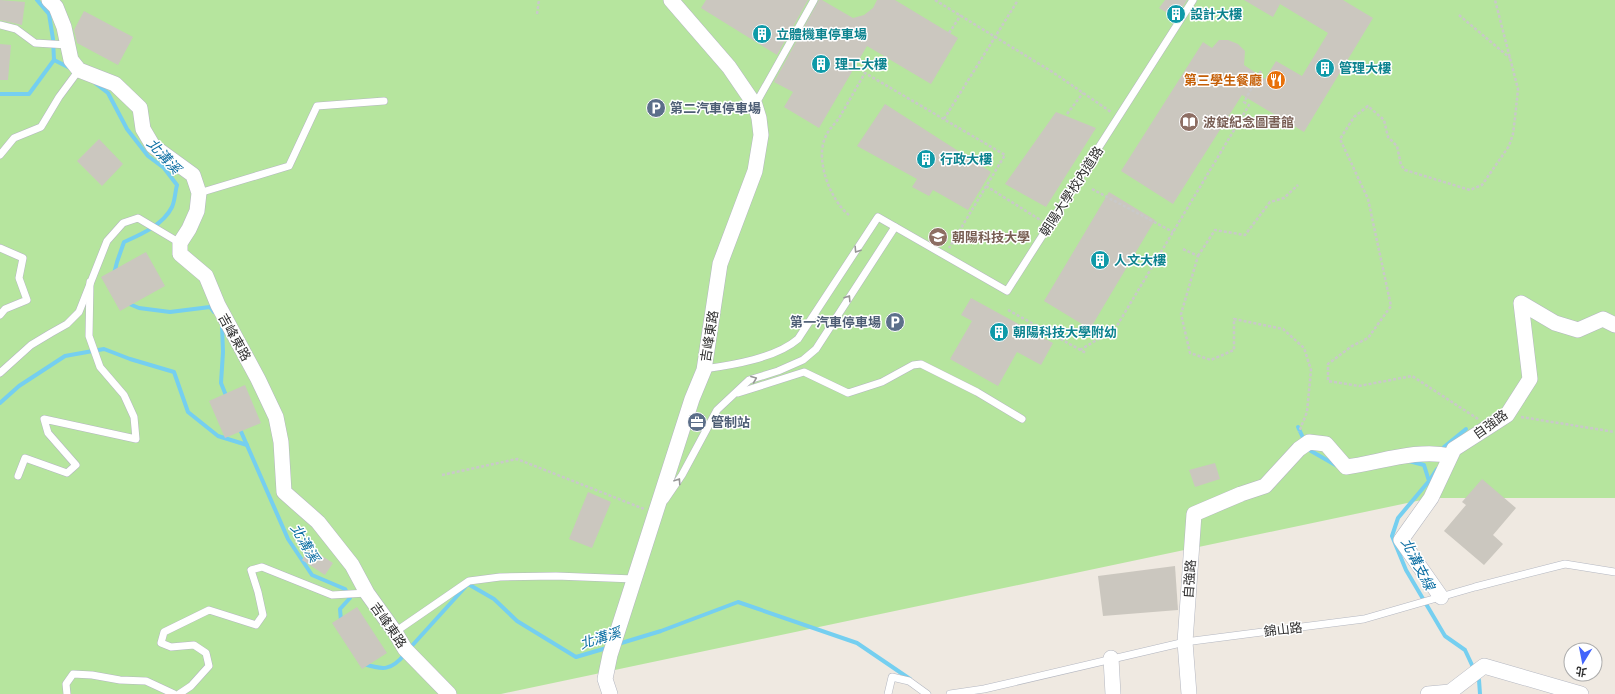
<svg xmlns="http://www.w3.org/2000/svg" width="1615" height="694" font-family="Karla,'Noto Sans TC',sans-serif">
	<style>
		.green { fill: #b6e59e }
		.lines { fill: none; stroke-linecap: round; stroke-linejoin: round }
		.stream { stroke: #75cff0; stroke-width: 4 }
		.building { fill: #cbc7bf }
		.service-casing { stroke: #b4b7c1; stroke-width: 8 }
		.minor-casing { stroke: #b4b7c1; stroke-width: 16 }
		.path { stroke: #c9c9c9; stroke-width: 2.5; stroke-dasharray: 3 2; stroke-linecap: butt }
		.service { stroke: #fff; stroke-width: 7 }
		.minor { stroke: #fff; stroke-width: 15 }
		.oneway { stroke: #969696 }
		.labels { text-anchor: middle; stroke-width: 3; stroke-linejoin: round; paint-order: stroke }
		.culture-label { font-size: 13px; font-weight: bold; fill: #0d838f; stroke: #fff; text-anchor: start }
		.food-label { font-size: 13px; font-weight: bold; fill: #c56008; stroke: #fff; text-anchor: end }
		.service-label { font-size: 13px; font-weight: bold; fill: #4e5e75; stroke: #fff; text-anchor: start }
		.education-label { font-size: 13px; font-weight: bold; fill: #785e54; stroke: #fff; text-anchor: start }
		.street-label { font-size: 13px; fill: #2e2e2e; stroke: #fff }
		.water-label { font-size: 14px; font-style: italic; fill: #0d6fa3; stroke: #fff }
	</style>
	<rect width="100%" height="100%" fill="#efe9e1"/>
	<path class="green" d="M0,0H1615V498H1431L501,694H0Z"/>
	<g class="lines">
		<g class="stream">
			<path d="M37,0L49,14L53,39L54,60L70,68"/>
			<path d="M95,83L108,93L127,129L148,156L164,168L177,185C175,192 175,201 172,207C163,225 142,234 124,242L117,262L114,274"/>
			<path d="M0,94H29L54,60"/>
			<path d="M127,303L139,308L170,312L210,307L214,312"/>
			<path d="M222,325L223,352L221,383L227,398"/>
			<path d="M0,403L19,386L65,356L104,349L130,359L174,372L188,412L218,436L247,445"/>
			<path d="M239,427L288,539L312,575L345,589L350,598L340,609L341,621"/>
			<path d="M1298,427L1305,442"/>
			<path d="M1308,447L1311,451L1339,467"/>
			<path d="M1443,451L1444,447L1466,429"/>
			<path d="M1409,461L1424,465L1429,481L1398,518L1392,536L1406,570L1445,636L1465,650L1479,680L1480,694"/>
			<path d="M1429,481L1437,469"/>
			<path d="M618,644L661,631L738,602L857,643L910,679"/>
			<path d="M409,649L468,584L494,599L517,621L576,657L610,647"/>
			<path d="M364,664C383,670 391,671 405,654"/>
		</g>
	</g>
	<g class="building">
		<path d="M0,0L25,2L22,25L0,20Z"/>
		<path d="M706,0H808L777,55L701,8Z"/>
		<path d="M819,0H822L853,18L864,15L873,8L877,0H895L958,38L931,84L867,46L819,128L784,107L793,92L774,82Z"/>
		<path d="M1165,0H1187L1176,18L1159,8Z"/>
		<path d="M1244,0H1343L1373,18L1304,132L1242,95L1173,204L1121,171L1203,42L1212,48L1219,40H1228L1238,44L1245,51L1244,65L1265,79L1276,61L1302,76L1328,33L1280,4L1273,17Z"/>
		<path d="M84,11L133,37L118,65L77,43L74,30Z"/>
		<path d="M0,44L11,45L8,80H0Z"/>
		<path d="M885,104L991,172L968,210L933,190L929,196L912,187L917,179L857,146Z"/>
		<path d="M1056,112L1096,128L1046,207L1005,184Z"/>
		<path d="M99,139L123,164L102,186L77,161Z"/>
		<path d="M1109,192L1155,220L1090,329L1044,301Z"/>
		<path d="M146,252L165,286L120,311L101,277Z"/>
		<path d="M971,298L1053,343L1041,365L1017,352L998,386L950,359L972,321L961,315Z"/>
		<path d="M245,385L261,423L225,438L209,401Z"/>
		<path d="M1215,463L1220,479L1195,487L1189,470Z"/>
		<path d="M1482,479L1516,508L1493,535L1503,544L1484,565L1444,531L1466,505L1462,502Z"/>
		<path d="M588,492L611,502L592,548L569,539Z"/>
		<path d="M310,548L333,563L325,575L302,560Z"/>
		<path d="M1175,566L1178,610L1103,616L1098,576Z"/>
		<path d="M357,607L387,653L362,669L332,623Z"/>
	</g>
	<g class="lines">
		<defs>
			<g id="service">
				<path d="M0,25L16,29L35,43L68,45"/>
				<path d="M755,105L814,0"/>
				<path d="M0,155L14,138L41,127L59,97L79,70"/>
				<path d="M199,193L289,166L317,106L384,101"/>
				<path d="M0,248L23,258L19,278L27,300L5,309L0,315"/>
				<path d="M704,369C733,365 776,358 798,339L878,217L1007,291L1193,0"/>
				<path d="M0,373L31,345L51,333L67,324L79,312L107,241L123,223L138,218L180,243"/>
				<path d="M738,393L804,372L848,393L882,382L913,365L921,364L977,392L1022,419"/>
				<path d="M18,476L25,458L67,473L76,465L48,433L44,419L136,439L134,417L124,395L100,367L89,336L90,282"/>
				<path d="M665,500L682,475L717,410L749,380L778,371L803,360L816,349L895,227"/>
				<path d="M395,632L469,581L500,577L556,576L634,579"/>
				<path d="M67,694L66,684L73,674L92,675L120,680L146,681L174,694"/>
				<path d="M179,694L191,686L209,666L206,653L194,645L171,647L161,643L164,632L209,610L256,625L263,615L258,592L251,570L262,567L332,595L367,593"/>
				<path d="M888,694L892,677L909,681L927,694"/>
				<path d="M950,694L984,689L1185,642L1364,619L1475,587L1565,564L1615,572"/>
			</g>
			<g id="minor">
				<path d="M49,0L56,7L64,27L71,60L79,70L115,84L140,108L143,129L153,146L193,175L199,193L197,211L189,229L180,243V254L206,276L218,305L258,379L276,417L281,442L284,492L318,522L352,565L367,593L395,632L405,649L449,694"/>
				<path d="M1441,597L1401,540L1431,498L1454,449L1507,415L1530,379L1521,303L1555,323L1578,330L1603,319L1615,325"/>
				<path d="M1111,658L1113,694"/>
				<path d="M610,694L605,679L610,655L692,399L704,370L720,264L755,171L761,135L759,118L755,105L729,67L671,0"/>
				<path d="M1189,694L1185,642L1194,514L1241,494L1265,486L1299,449L1309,442L1326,444L1346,467C1378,463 1418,448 1450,456"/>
				<path d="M1428,694L1450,692L1484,666L1581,694"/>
			</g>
		</defs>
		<use href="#service" class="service-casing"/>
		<use href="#minor" class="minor-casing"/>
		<g class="path">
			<path d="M935,0L1054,73L1111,112"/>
			<path d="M537,14L539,0"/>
			<path d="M1459,15L1510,58"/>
			<path d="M949,33L961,15"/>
			<path d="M1067,114L1083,93"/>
			<path d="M944,119L1018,0"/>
			<path d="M986,186L1042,221"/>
			<path d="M1092,189L1173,232"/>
			<path d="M849,215C831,201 815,161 825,138C828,130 834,125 839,118C848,103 856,88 865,73L1005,155L949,248"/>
			<path d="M1183,249L1198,256L1181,314L1190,353L1211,360L1234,350V319L1283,329L1304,348L1311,370L1307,412L1299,432"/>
			<path d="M1198,256L1215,230L1245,235L1270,202L1284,198L1298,185"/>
			<path d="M1008,310L1086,353"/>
			<path d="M1080,350L1115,329L1249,105L1244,102L1261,71"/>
			<path d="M1521,417L1615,432"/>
			<path d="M1478,419L1412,376L1359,386L1328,381V364L1352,346L1368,338L1391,306L1368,199L1340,139L1354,117L1368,106L1384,120L1388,137L1397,146L1401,165L1405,170L1470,190L1482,185L1509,146L1513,134L1515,118L1518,89L1495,0"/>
			<path d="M442,475L517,459L644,509"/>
		</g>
		<use href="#service" class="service"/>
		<use href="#minor" class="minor"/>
	</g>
	<defs><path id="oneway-chevron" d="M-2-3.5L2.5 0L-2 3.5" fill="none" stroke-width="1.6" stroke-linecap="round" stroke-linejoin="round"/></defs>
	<g class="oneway">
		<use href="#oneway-chevron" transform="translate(857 250) rotate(123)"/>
		<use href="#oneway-chevron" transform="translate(848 298) rotate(-57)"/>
		<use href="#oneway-chevron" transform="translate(754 379) rotate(-21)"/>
		<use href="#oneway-chevron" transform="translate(678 481) rotate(-56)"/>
	</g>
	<defs>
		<symbol id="building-disc" viewBox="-11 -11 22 22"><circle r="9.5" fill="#0f9aa8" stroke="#fff"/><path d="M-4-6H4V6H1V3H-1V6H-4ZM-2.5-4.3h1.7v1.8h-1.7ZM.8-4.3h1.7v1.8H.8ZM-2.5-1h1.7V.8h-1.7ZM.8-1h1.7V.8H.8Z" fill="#fff"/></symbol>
		<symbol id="restaurant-disc" viewBox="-11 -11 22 22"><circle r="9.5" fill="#e8710a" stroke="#fff"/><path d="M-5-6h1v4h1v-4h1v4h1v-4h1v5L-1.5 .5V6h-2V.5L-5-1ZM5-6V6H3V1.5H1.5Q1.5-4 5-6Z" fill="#fff"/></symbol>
		<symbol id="parking-disc" viewBox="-11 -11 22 22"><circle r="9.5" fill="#5c6f8a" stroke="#fff"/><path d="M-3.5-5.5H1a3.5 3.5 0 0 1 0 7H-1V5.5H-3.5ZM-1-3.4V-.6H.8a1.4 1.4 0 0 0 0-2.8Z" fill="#fff"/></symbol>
		<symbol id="library-disc" viewBox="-11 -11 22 22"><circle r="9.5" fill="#8d6e63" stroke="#fff"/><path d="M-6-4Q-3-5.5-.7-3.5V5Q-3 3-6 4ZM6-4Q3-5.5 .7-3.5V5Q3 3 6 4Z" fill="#fff"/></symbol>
		<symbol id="university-disc" viewBox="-11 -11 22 22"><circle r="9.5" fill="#8d6e63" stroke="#fff"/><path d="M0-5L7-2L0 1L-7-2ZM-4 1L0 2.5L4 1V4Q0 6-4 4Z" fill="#fff"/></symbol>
		<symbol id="office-disc" viewBox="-11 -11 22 22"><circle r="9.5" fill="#5c6f8a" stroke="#fff"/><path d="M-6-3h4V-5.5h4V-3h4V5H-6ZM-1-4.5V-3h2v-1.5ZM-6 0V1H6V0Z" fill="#fff"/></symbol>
	</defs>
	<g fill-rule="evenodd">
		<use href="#building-disc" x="1165" y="3" width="22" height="22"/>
		<use href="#building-disc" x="751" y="23" width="22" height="22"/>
		<use href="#building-disc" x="810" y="53" width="22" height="22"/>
		<use href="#building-disc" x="1314" y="57" width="22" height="22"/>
		<use href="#restaurant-disc" x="1265" y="69" width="22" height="22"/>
		<use href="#parking-disc" x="645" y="97" width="22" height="22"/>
		<use href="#library-disc" x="1178" y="111" width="22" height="22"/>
		<use href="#building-disc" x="915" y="148" width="22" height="22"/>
		<use href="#university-disc" x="927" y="226" width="22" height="22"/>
		<use href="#building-disc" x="1089" y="249" width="22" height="22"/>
		<use href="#parking-disc" x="884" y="311" width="22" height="22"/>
		<use href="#building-disc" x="988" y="321" width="22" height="22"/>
		<use href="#office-disc" x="686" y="411" width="22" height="22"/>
	</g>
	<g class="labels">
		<g class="culture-label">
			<text x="1190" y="19">設計大樓</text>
			<text x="776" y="39">立體機車停車場</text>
			<text x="835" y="69">理工大樓</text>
			<text x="1339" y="73">管理大樓</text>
			<text x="940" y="164">行政大樓</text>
			<text x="1114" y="265">人文大樓</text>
			<text x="1013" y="337">朝陽科技大學附幼</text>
		</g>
		<g class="food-label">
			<text x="1262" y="85">第三學生餐廳</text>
		</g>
		<g class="service-label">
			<text x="670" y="113">第二汽車停車場</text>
			<text x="881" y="327" text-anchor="end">第一汽車停車場</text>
			<text x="711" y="427">管制站</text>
		</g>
		<g class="education-label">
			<text x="1203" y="127">波錠紀念圖書館</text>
			<text x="952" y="242">朝陽科技大學</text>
		</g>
		<g class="street-label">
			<text transform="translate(1071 191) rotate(-57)" y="5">朝陽大學校內道路</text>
			<text transform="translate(709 336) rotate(-81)" y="5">吉峰東路</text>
			<text transform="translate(235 337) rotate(61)" y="5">吉峰東路</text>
			<text transform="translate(1490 424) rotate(-36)" y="5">自強路</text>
			<text transform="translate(1189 579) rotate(-86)" y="5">自強路</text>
			<text transform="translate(389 625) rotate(55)" y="5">吉峰東路</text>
			<text transform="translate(1283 629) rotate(-7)" y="5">錦山路</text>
		</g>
		<g class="water-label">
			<text transform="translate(164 156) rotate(47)" y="5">北溝溪</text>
			<text transform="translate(305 543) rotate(59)" y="5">北溝溪</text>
			<text transform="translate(1418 564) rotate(63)" y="5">北溝支線</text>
			<text transform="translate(600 638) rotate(-17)" y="5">北溝溪</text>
		</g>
	</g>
	<g transform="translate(1583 662) rotate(190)"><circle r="19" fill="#ffffff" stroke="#ababab"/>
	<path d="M0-3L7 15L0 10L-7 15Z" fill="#4264fb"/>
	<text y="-6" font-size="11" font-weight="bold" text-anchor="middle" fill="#2e2e2e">北</text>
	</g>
</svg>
